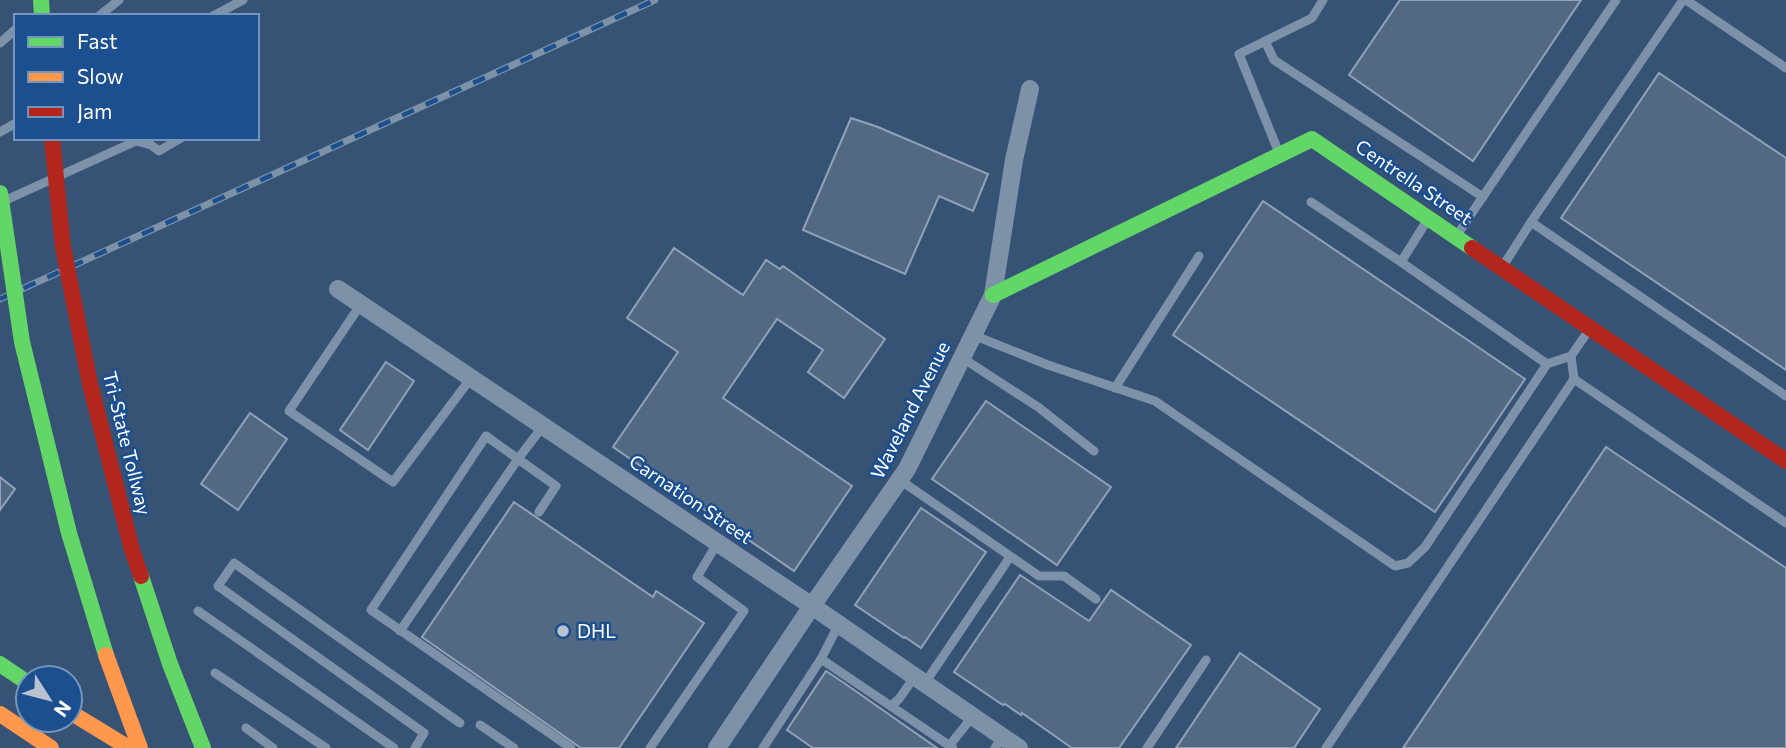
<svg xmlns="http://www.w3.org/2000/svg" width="1786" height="748" font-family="Commissioner,sans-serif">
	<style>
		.building { fill: #526984; stroke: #92a2b6; stroke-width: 2 }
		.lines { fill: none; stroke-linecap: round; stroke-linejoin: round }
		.lane { stroke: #7d92a8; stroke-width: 9 }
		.street { stroke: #7d92a8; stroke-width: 18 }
		.fast { stroke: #63d668; stroke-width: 16 }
		.slow { stroke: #ff974d; stroke-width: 16 }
		.jam { stroke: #b3261e; stroke-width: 16 }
		.rail-casing { stroke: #7e92a7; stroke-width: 7 }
		.rail { stroke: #1b4f8f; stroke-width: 4.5; stroke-dasharray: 13; stroke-linecap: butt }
		.fast-bridge { stroke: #63d668; stroke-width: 16 }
		.slow-bridge { stroke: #ff974d; stroke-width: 16 }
		.jam-bridge { stroke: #b3261e; stroke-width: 16 }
		.poi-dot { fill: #b9c2ce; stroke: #1b4f8f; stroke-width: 2.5 }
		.labels { text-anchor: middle; stroke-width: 5; stroke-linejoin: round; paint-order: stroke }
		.street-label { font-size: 19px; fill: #fff; stroke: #1b4f8f }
		.poi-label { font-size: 19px; fill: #fff; stroke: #1b4f8f; text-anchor: start }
	</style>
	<rect width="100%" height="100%" fill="#365274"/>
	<g class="building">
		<path d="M1400,0H1581L1473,161L1349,75Z"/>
		<path d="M1659,73L1786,158V370L1561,218Z"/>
		<path d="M851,118L878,127L988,174L973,211L939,196L905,274L803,230Z"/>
		<path d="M1263,201L1525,379L1435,512L1173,335Z"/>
		<path d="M674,248L743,295L766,260L780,269L783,266L885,339L844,398L808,372L823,350L777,319L723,398L852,486L794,571L613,447L678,352L627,318Z"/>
		<path d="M386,362L414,381L368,450L340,430Z"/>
		<path d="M986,401L1111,487L1057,565L932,479Z"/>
		<path d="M250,413L287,439L238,510L201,484Z"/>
		<path d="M1606,447L1786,568V748H1403Z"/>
		<path d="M0,477L15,489L0,510Z"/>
		<path d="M514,502L653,597L656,591L704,623L619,748H581L422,637Z"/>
		<path d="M921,508L986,552L921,648L905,637L904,638L855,605Z"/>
		<path d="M1020,575L1089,621L1111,590L1191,645L1119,748H1072L1022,713L1021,715L1005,704L1003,705L954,672Z"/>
		<path d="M1240,653L1320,709L1294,748H1176Z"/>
		<path d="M826,671L847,685L937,748H813L787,730Z"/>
	</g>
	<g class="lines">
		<g class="lane">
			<path d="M1686,0L1786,68"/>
			<path d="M99,16L119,0"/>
			<path d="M213,16L243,0"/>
			<path d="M1265,41L1274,60L1483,197"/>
			<path d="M0,43L16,29"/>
			<path d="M0,132L16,123"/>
			<path d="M1279,153L1239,54L1312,18L1323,0"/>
			<path d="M6,200L136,141L151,145L159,151L181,138"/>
			<path d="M1311,202L1401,262L1547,364"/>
			<path d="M1531,222L1786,396"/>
			<path d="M1457,235L1616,0"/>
			<path d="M1401,262L1428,219"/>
			<path d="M1503,266L1531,222L1683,0"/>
			<path d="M361,304L289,411L393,482L471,378"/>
			<path d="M973,335L1048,365L1155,401L1395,566L1408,563L1425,547L1547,364L1571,356"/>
			<path d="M961,357L1038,407L1094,451"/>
			<path d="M1574,379L1786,523"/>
			<path d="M1115,388L1199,256"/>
			<path d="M543,426L518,459L486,436L371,610L571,748"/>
			<path d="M900,480L1039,576H1064L1096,599"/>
			<path d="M198,611L394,748"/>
			<path d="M400,631L518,459L556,486L539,512"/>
			<path d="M821,659L953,748"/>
			<path d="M215,673L326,748"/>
			<path d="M925,683L1010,557"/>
			<path d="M891,706L899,699L915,676"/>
			<path d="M480,725L514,748"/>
			<path d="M246,728L273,748"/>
			<path d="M949,746L973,716"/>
			<path d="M415,748L424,733L218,586L234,563L460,723"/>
			<path d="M650,748L744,611L697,577L718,542"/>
			<path d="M763,748L821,659L839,624"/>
			<path d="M995,748L1003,737"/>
			<path d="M1147,748L1206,660"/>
			<path d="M1326,748L1574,379L1571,356L1589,330"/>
		</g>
		<g class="street">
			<path d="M338,289L812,606L1019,748"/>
			<path d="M717,748L812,606L907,469L993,295L1014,160L1030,89"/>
		</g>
		<g class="fast">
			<path d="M993,295L1312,139L1472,248"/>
			<path d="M0,664L28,683"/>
		</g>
		<g class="slow">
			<path d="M70,712L129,748"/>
			<path d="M0,714L51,748"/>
		</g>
		<path class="jam" d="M1472,248L1786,461"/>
		<defs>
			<path id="rail" d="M0,299L655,0"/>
		</defs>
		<use href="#rail" class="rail-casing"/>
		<use href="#rail" class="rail"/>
		<g class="fast-bridge">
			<path d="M41,0L42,16"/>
			<path d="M0,193L22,342L69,533L106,655"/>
			<path d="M141,576L170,664L203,748"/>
		</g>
		<path class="slow-bridge" d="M106,655L140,748"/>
		<path class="jam-bridge" d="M52,138L63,247L90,384L132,550L141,576"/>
	</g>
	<circle class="poi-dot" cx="563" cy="631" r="7"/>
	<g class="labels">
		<g class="street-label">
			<text transform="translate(1414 182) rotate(34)" y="7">Centrella Street</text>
			<text transform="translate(910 410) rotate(-63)" y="7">Waveland Avenue</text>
			<text transform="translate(127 443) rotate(76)" y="7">Tri-State Tollway</text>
			<text transform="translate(691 499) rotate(34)" y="7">Carnation Street</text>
		</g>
		<g class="poi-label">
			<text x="577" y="638">DHL</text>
		</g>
	</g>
	<rect x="14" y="14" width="245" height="126" fill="#1b4f8f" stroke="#7695bc" stroke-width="2"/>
	<rect x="28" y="37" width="35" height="10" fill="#63d668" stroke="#7695bc" stroke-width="2"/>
	<text x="77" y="49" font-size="21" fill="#ffffff">Fast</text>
	<rect x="28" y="72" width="35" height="10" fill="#ff974d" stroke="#7695bc" stroke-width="2"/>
	<text x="77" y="84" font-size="21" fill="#ffffff">Slow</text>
	<rect x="28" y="107" width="35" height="10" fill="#b3261e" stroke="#7695bc" stroke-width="2"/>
	<text x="77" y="119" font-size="21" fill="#ffffff">Jam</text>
	<g transform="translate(49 699) rotate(126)"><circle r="33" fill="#1b4f8f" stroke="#7695bc" stroke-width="2"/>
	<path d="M0-5L12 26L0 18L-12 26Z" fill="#b9c2ce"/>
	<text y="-10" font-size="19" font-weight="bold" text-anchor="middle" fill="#ffffff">N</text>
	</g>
</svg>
